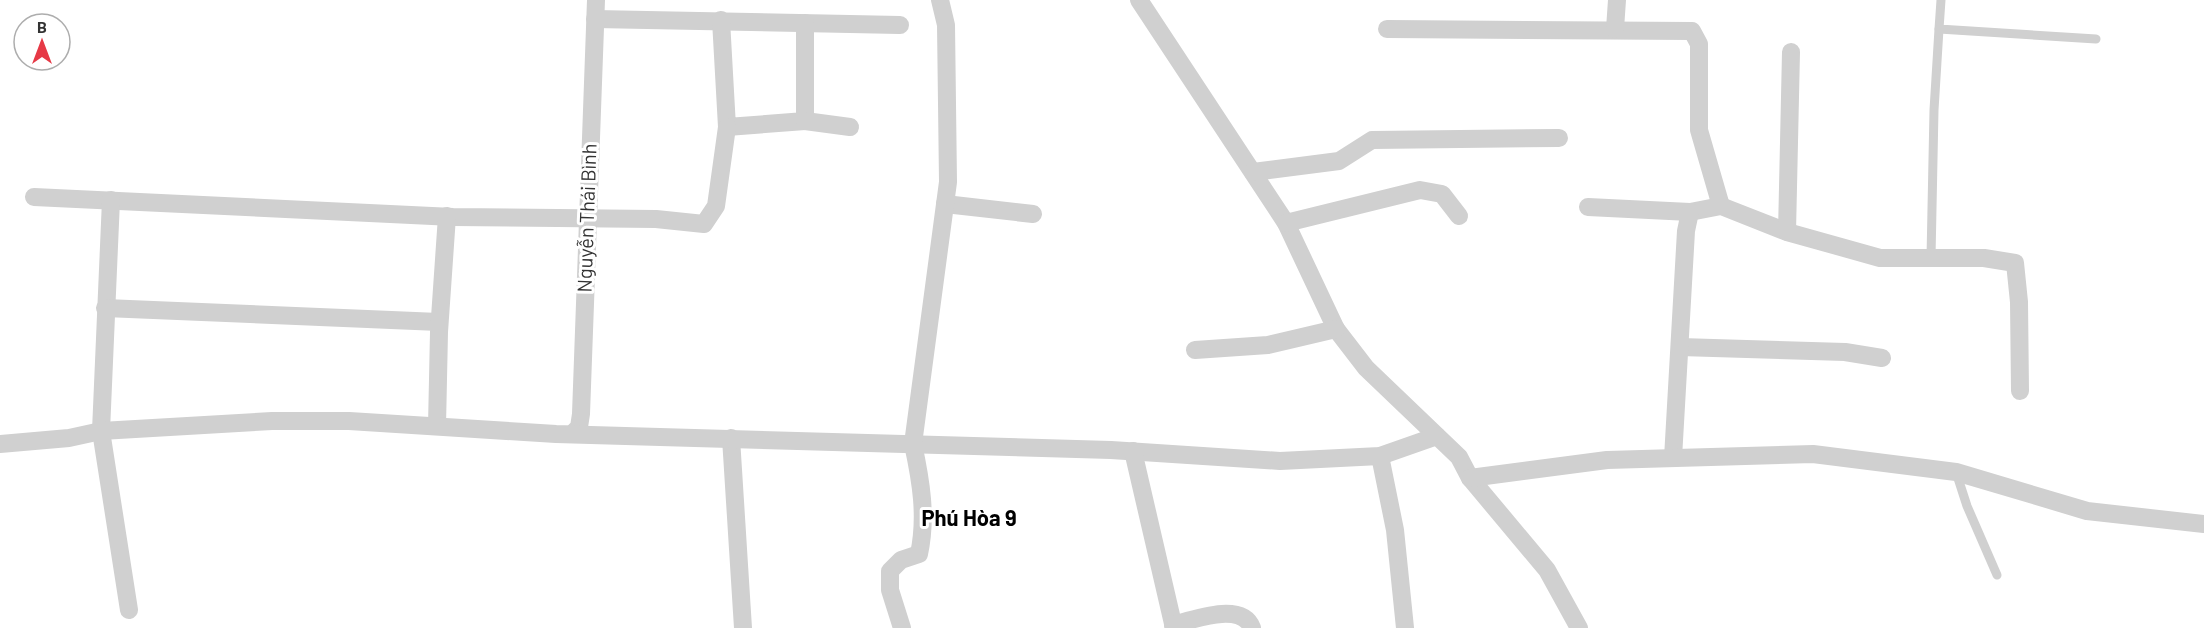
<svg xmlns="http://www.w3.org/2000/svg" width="2204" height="628" font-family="Barlow,sans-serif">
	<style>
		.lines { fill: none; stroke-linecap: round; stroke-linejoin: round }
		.service { stroke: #d0d0d0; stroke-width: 9 }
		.minor { stroke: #d0d0d0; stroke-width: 18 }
		.labels { text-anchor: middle; stroke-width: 6; stroke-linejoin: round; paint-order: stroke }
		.street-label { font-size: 20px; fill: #333; stroke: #fff }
		.quarter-label { font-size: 22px; font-weight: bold; fill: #000; stroke: #fff }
	</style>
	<rect width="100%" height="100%" fill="#fff"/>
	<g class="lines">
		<g class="service">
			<path d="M1941,0L1939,29L2096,39"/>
			<path d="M1931,258L1934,110L1939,29"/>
			<path d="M1956,472L1967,506L1997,575"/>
		</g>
		<g class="minor">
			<path d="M1139,0L1286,223L1336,329L1366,368L1459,457L1470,478L1547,570L1579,628"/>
			<path d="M595,19L900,25"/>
			<path d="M721,20L727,127L805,121V23"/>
			<path d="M1387,29L1692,31L1699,44V130L1721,206"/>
			<path d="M1615,29L1617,0"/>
			<path d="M805,121L850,127"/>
			<path d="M1253,172L1339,161L1372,140L1559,138"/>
			<path d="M34,197L453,217L656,219L704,224L716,206L727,127"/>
			<path d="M111,200L101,431L129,610"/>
			<path d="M945,204L1033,214"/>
			<path d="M1588,207L1690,212L1721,206L1787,232L1880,258H1984L2015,263L2019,302L2020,391"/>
			<path d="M1286,223L1420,190L1442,194L1459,216"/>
			<path d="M1787,232L1791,52"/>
			<path d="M105,308L439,322"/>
			<path d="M1680,347L1845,352L1882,358"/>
			<path d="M1195,350L1268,345L1336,329"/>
			<path d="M437,426L439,332L447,216"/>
			<path d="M573,433L579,427L581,414L596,0"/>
			<path d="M731,438L743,628"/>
			<path d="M0,444L69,438L101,431L272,421H349L556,434L1111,450L1280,461L1380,456L1437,436"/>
			<path d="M1133,451L1174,628"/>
			<path d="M1380,456L1395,530L1405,628"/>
			<path d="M1673,458L1686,231L1690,212"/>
			<path d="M1470,478L1607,460L1813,454L1956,472L2087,511L2204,524"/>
			<path d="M1173,625C1192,620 1242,601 1252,628"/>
			<path d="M902,628L890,590V571L901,560L919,554C927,517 921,481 913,444L948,182L946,25L940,0"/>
		</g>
	</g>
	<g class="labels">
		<g class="street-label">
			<text transform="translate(587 218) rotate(-88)" y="7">Nguyễn Thái Bình</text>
		</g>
		<g class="quarter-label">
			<text x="969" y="526">Phú Hòa 9</text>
		</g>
	</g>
	<g transform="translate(42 42)"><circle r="28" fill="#ffffff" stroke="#adadad" stroke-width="1.5"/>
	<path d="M0-4.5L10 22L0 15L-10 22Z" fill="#e63946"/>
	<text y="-9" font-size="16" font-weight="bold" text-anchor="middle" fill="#333333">B</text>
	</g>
</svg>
